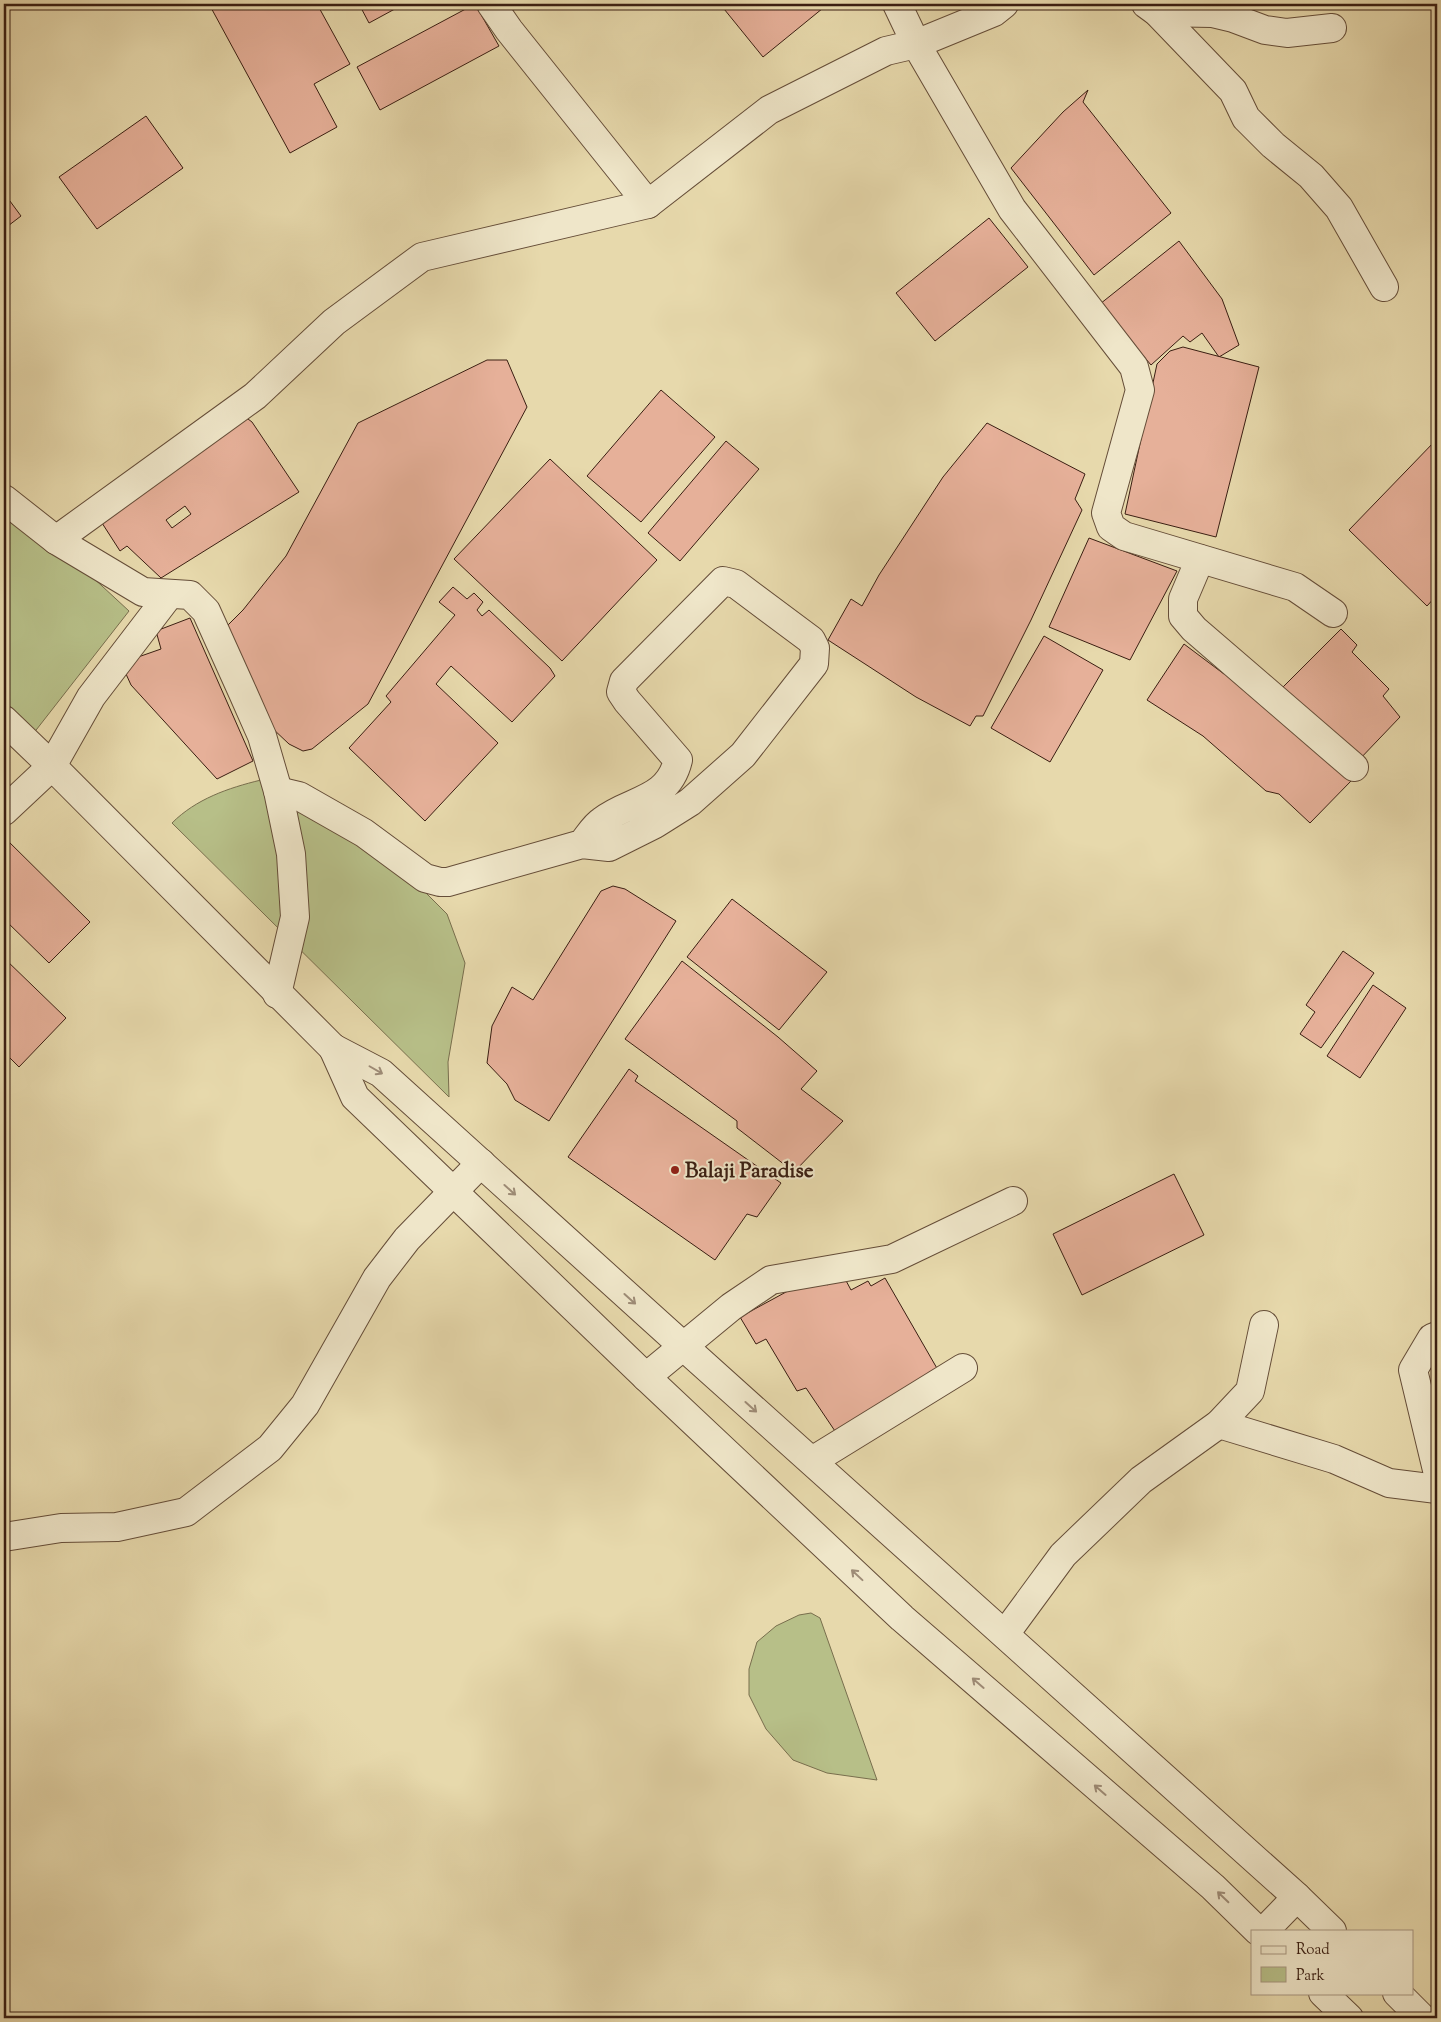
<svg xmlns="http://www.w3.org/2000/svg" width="1441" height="2022" font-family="'Sorts Mill Goudy',serif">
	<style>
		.green { fill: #b7bf88; stroke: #786e4d }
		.building { fill: #e6b099; stroke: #3a1e12; fill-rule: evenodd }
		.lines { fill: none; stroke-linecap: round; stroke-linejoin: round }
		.minor-casing { stroke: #654d38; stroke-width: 30 }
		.tertiary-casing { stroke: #654d38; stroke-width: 30 }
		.minor { stroke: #efe6c9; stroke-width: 28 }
		.tertiary { stroke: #efe6c9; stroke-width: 28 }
		.oneway { stroke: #9e8c77 }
		.poi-dot { fill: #8f2418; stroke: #efe6c9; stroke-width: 2 }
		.labels { text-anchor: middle; stroke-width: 4; stroke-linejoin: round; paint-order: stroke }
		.poi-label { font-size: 21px; font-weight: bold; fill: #3a1e12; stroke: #efe6c9; text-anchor: start }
	</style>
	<rect width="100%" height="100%" fill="#e7d9ac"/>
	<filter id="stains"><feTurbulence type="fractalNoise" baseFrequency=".004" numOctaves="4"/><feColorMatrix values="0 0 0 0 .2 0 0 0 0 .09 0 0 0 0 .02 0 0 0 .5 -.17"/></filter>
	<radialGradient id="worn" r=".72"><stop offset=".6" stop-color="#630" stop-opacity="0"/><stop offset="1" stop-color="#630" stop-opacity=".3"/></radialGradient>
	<g class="green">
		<path d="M4,507L75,561L129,611L33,734L4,719Z"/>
		<path d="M261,780L411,878L447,914L465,963L448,1062L449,1097L172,823C196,799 228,788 261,780Z"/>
		<path d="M811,1613L820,1618L877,1780L827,1773L793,1760L766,1729L749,1695V1669L757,1642L776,1626L799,1615Z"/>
	</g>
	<g class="building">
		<path d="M209,4H317L350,64L314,84L337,127L290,153Z"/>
		<path d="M359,4H404L369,23Z"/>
		<path d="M475,4L499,46L380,110L357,67Z"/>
		<path d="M720,4H828L763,57Z"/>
		<path d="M1088,90L1083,102L1171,213L1094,275L1011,168L1063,112Z"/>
		<path d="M146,116L183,168L97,229L59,177Z"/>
		<path d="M4,193L21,216L4,229Z"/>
		<path d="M989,218L1028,267L935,341L896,293Z"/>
		<path d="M1179,241L1222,299L1239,345L1219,357L1202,333L1190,342L1183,336L1151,365L1100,304Z"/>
		<path d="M1183,347L1259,367L1216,537L1125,514L1157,364L1170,351Z"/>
		<path d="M487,360H507L527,407L368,704L312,749L303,751L289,744L271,727L225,628L243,610L286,556L358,423Z"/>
		<path d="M661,390L715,437L641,522L587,476Z"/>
		<path d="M244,416L252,422L299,492L161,578L127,546L120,551L102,523ZM185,506L191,514L172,528L166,520Z"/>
		<path d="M987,423L1085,474L1075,499L1082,510L1031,620L983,716H976L970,726L916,697L828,640L851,599L862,606L879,575L943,477Z"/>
		<path d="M1436,440L1437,595L1427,606L1349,530Z"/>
		<path d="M726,441L759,469L680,561L648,533Z"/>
		<path d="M550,459L657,560L562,661L454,559Z"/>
		<path d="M1089,538L1177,571L1130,660L1049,627Z"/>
		<path d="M453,587L467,599L474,593L483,602L477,610L482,616L489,610L550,668L555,676L512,722L451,666L436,684L498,743L425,821L349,748L391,702L386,696L455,615L439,602Z"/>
		<path d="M190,618L253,761L217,779L131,685L121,663L161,649L156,631Z"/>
		<path d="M1341,629L1357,645L1352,652L1389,689L1383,696L1400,717L1357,762L1282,688Z"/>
		<path d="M1044,636L1103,670L1050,762L991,728Z"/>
		<path d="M1184,644L1224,674L1231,669L1351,781L1310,823L1279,794L1266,791L1203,736L1147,700Z"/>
		<path d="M4,837L90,922L49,963L4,919Z"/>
		<path d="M613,886L625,889L676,921L549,1121L515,1100L507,1084L487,1063L492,1026L512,987L533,1000L601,891Z"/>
		<path d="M732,899L827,972L779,1030L687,957Z"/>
		<path d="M1343,951L1374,973L1321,1048L1300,1034L1315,1012L1306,1005Z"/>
		<path d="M4,958L66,1018L19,1067L4,1052Z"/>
		<path d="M682,961L778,1037L817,1071L801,1089L843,1121L794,1172L737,1128V1121L625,1039Z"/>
		<path d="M1373,985L1406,1008L1360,1078L1327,1056Z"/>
		<path d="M629,1069L638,1076L635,1081L781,1183L757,1217L747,1214L715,1260L568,1157Z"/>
		<path d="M1174,1174L1204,1235L1082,1295L1053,1234Z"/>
		<path d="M821,1273L827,1285L843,1275L851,1290L868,1281L871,1286L885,1278L942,1377L839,1437L806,1388L797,1391L766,1339L756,1344L740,1317Z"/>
	</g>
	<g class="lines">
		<defs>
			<g id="minor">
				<path d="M491,4L509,30L648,204"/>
				<path d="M897,4L916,44L1012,209L1134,367L1140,390L1106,513L1111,527L1124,536L1295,587L1333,613"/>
				<path d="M1146,4L1157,12L1233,91L1246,118L1273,145L1311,176L1339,208L1384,287"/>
				<path d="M1157,12L1212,13L1233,18L1265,30L1287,33L1332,28"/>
				<path d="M4,499L56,540L143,592L190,595L206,611L243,693L262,736L278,791L291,854L295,917L277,994"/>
				<path d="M56,540L255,396L334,322L422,257L648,204L769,110L886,51L916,44L994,12L1004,4"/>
				<path d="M1200,559L1183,599V616L1194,629L1354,767"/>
				<path d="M4,720L52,766L333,1048"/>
				<path d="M278,791L299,796L364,833L425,878L440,882H448L582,844L609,847L655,824L690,802L743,755L814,664L815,648L811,640L736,584L723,581L624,681L621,692L627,701L678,760C668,802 630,799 602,821C594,826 588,837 582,844"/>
				<path d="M4,811L52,766L91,697L169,595"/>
				<path d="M1437,1336L1432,1338L1413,1370L1437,1470"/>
				<path d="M646,1377L731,1307L771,1280L892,1259L1013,1201"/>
				<path d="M1219,1424L1334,1459L1389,1483L1437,1489"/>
				<path d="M812,1461L963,1368"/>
				<path d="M4,1537L61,1528L117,1527L186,1512L270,1448L305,1405L377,1278L407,1239L481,1163"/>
				<path d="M1005,1634L1063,1555L1141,1480L1219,1424L1250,1391L1264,1325"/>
			</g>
			<g id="tertiary">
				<path d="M333,1048L381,1073L683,1346L1297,1897L1332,1931"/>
				<path d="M333,1048L355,1097L646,1377L902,1618L1213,1887L1258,1931"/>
				<path d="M1264,1931L1297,1897"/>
				<path d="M1323,1993L1349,2018"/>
				<path d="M1397,1993L1422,2018"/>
			</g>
		</defs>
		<use href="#minor" class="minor-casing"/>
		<use href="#tertiary" class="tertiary-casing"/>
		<use href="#minor" class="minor"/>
		<use href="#tertiary" class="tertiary"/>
	</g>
	<defs><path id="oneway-shaft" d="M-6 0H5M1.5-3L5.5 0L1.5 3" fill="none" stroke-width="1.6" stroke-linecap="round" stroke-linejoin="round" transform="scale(1.25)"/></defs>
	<g class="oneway">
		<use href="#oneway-shaft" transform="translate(376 1070) rotate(30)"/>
		<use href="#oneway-shaft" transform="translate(510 1190) rotate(42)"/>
		<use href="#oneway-shaft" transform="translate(630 1299) rotate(42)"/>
		<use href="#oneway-shaft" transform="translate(751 1407) rotate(42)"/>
		<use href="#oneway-shaft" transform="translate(857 1575) rotate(-137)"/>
		<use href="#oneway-shaft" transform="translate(978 1683) rotate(-139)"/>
		<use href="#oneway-shaft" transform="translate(1100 1790) rotate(-139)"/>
		<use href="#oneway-shaft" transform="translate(1223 1897) rotate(-136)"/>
	</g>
	<circle class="poi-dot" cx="675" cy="1170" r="5"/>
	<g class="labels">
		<g class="poi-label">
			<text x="685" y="1177">Balaji Paradise</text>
		</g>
	</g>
	<rect width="1441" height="2022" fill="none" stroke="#e7d9ac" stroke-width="20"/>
	<rect x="5" y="5" width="1431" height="2012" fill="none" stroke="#3a1e12" stroke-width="2.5"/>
	<rect x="10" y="10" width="1421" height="2002" fill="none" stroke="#3a1e12"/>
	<rect x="1251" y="1930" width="162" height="65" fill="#efe6c9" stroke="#a79680"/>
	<rect x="1261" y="1946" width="25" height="8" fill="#efe6c9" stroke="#a79680"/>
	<text x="1296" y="1954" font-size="15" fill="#3a1e12">Road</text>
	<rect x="1261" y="1967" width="25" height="15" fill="#b7bf88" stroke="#a79680"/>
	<text x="1296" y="1980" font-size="15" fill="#3a1e12">Park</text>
	<rect width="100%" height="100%" filter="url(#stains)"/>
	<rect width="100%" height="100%" fill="url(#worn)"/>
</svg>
